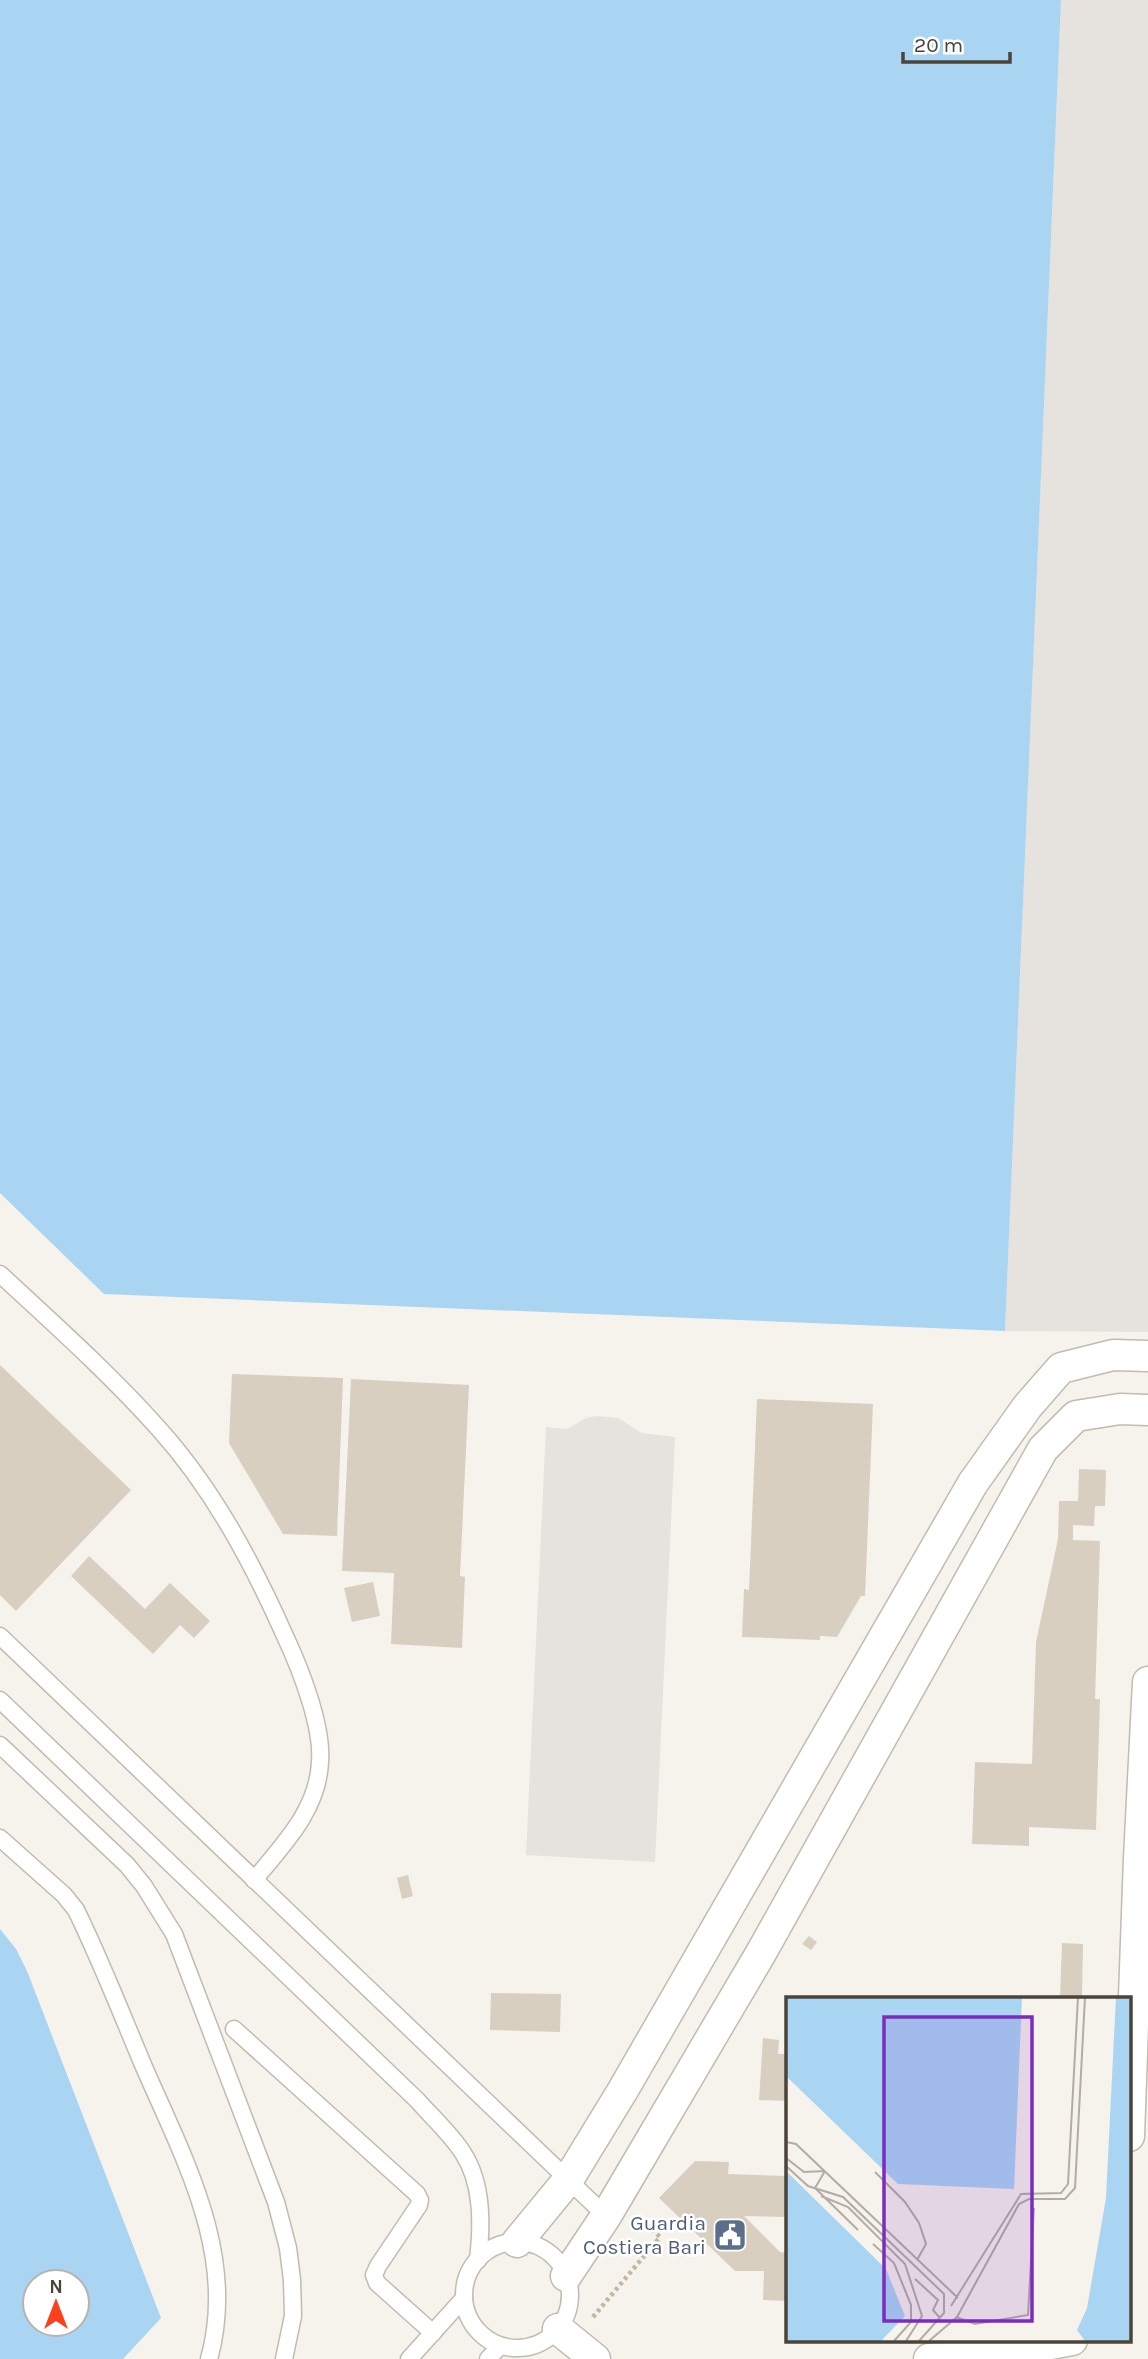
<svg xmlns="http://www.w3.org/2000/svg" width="1148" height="2359" font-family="Karla,sans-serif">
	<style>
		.industrial { fill: #e6e2dd }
		.water { fill: #a9d4f2; fill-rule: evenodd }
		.building { fill: #d8cfc1 }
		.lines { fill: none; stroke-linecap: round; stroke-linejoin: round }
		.lane-casing { stroke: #c2bbae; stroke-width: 19 }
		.street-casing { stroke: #c2bbae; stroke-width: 33 }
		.path { stroke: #c4b79f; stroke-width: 4.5; stroke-dasharray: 3.5 3.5; stroke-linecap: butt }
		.lane { stroke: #fff; stroke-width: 16 }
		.street { stroke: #fff; stroke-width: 30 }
		.labels { text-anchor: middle; stroke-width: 5; stroke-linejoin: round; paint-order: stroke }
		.service-label { font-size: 21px; fill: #4e5e75; stroke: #fff; text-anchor: end }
		.inset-road { fill: none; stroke: #b2ada4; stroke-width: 2 }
		.view { fill: #7b2cbf; fill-opacity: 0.15; stroke: #7b2cbf; stroke-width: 3.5 }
		.inset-edge { fill: none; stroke: #4b4439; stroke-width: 3.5 }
	</style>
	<rect width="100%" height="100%" fill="#f6f3ec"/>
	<g class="industrial">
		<path d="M1061,0H1148V1332L1005,1331Z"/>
		<path d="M597,1416L618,1418L642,1433L675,1437L655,1862L526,1855L546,1427L567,1429L586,1418Z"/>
	</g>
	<g class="water">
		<path d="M0,0H1061L1005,1331L104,1294L0,1193Z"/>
		<path d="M0,1929L16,1949L27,1971L161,2318L123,2359H0ZM35,2282H77V2324H35Z"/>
	</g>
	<g class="building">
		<path d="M0,1365L131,1490L16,1611L0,1595Z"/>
		<path d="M232,1374L343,1378L337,1536L283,1534L229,1443Z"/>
		<path d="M351,1379L469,1385L460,1576L465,1577L462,1648L391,1644L394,1573L342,1571Z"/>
		<path d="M757,1399L873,1404L865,1596H861L837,1637L820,1636V1640L742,1637L744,1589L749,1590Z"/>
		<path d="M1079,1469L1106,1470L1105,1506H1095L1094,1526L1073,1525V1540L1100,1541L1095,1699H1100L1096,1830L1029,1827V1846L972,1844L975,1762L1032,1764L1036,1642L1058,1539L1059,1501H1078Z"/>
		<path d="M89,1556L145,1609L170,1583L210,1621L194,1638L180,1625L153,1654L71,1576Z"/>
		<path d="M373,1582L380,1616L352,1622L344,1588Z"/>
		<path d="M408,1875L413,1896L402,1899L397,1878Z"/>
		<path d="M809,1936L817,1942L811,1950L802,1944Z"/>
		<path d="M1062,1943L1083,1944L1082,1998H1060Z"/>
		<path d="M491,1993L561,1994L560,2032L490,2030Z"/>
		<path d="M763,2038L779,2040L778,2054H788V2101L759,2100Z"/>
		<path d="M695,2161L729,2162L728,2174L788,2176V2217L744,2216L780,2252L788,2253V2301L763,2300L764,2271H735L659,2198Z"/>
	</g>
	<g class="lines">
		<defs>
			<g id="lane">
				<path d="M0,1274C54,1324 110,1374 159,1429C213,1489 252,1562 285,1636C300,1668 323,1726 320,1762C318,1810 283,1845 254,1880"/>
				<path d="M0,1636L606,2216"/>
				<path d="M0,1700L417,2100C432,2117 451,2134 463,2153C483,2184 482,2225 478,2260"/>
				<path d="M0,1745L127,1865L144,1886L174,1934L276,2202L288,2248L292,2280L293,2316L284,2359"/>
				<path d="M0,1838L64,1895L76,1910C101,1961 122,2015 144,2067C184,2159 238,2256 209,2359"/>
				<path d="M234,2029L417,2194L420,2200L419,2205L378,2266L374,2275L377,2283L433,2333"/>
				<circle cx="517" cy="2295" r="53"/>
				<path d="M409,2359L464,2298"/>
				<path d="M488,2359L500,2346"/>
			</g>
			<g id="street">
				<path d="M1129,2136L1139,1858L1148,1682"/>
				<path d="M517,2242L568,2180L623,2090L973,1483L1027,1407L1061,1368L1113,1355L1148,1356"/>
				<path d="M566,2276L606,2216L761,1953L1043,1449L1076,1416L1120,1409L1148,1410"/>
				<path d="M558,2329L595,2359"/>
				<path d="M929,2359L1003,2353L1072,2340"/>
			</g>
		</defs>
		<use href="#lane" class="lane-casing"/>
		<use href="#street" class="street-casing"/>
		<path class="path" d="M593,2317L660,2237L640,2218"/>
		<use href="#lane" class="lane"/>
		<use href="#street" class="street"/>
	</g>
	<defs>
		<symbol id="civic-square" viewBox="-11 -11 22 22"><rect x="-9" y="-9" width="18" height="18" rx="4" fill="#5c6f8a" stroke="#fff"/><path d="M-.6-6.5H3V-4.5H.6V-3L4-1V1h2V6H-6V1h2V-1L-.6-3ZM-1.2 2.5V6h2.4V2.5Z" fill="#fff"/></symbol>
	</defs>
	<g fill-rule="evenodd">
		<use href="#civic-square" x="711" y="2216" width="38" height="38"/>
	</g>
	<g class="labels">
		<g class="service-label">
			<text x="706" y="2230">Guardia<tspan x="706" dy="24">Costiera Bari</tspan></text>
		</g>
	</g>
	<g transform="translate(786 1997)">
		<rect width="345" height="345" fill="#f6f3ec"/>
		<path d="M0,0H236L228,192L112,187L0,79ZM330,0H345V344H299L291,333L301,311L320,201ZM0,174L100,272L119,319L95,344H0Z" fill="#a9d4f2"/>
		<path class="inset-road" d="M0,145L10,147L172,301M0,161L18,175L39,174M0,169L22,189L57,200L158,297V316L133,344M39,174L29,191L72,233M89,175L119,205L133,226L140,247L131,263M35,199L62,210L119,267L136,319L120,344M87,247L108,266L125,308V325L108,344M129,282L152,303L147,313L154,321M165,309L235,197L275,196L282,187L292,0M170,320L189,327L242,318L248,211M143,344L171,320L233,207L243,202H279L289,191L299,0"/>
		<path class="view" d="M98,20H246V324H98Z"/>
		<rect width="345" height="345" class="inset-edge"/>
	</g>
	<g transform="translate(56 2303)"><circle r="33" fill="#ffffff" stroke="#b7b4b0" stroke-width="2"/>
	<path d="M0-5L12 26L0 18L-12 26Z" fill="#fc3f1d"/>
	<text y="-10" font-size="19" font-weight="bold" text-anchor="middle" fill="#4b4439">N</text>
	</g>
	<path d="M903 52v10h107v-10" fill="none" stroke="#4b4439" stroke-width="3.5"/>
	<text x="914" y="52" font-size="21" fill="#4b4439" stroke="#ffffff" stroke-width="5" paint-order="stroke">20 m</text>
</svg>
